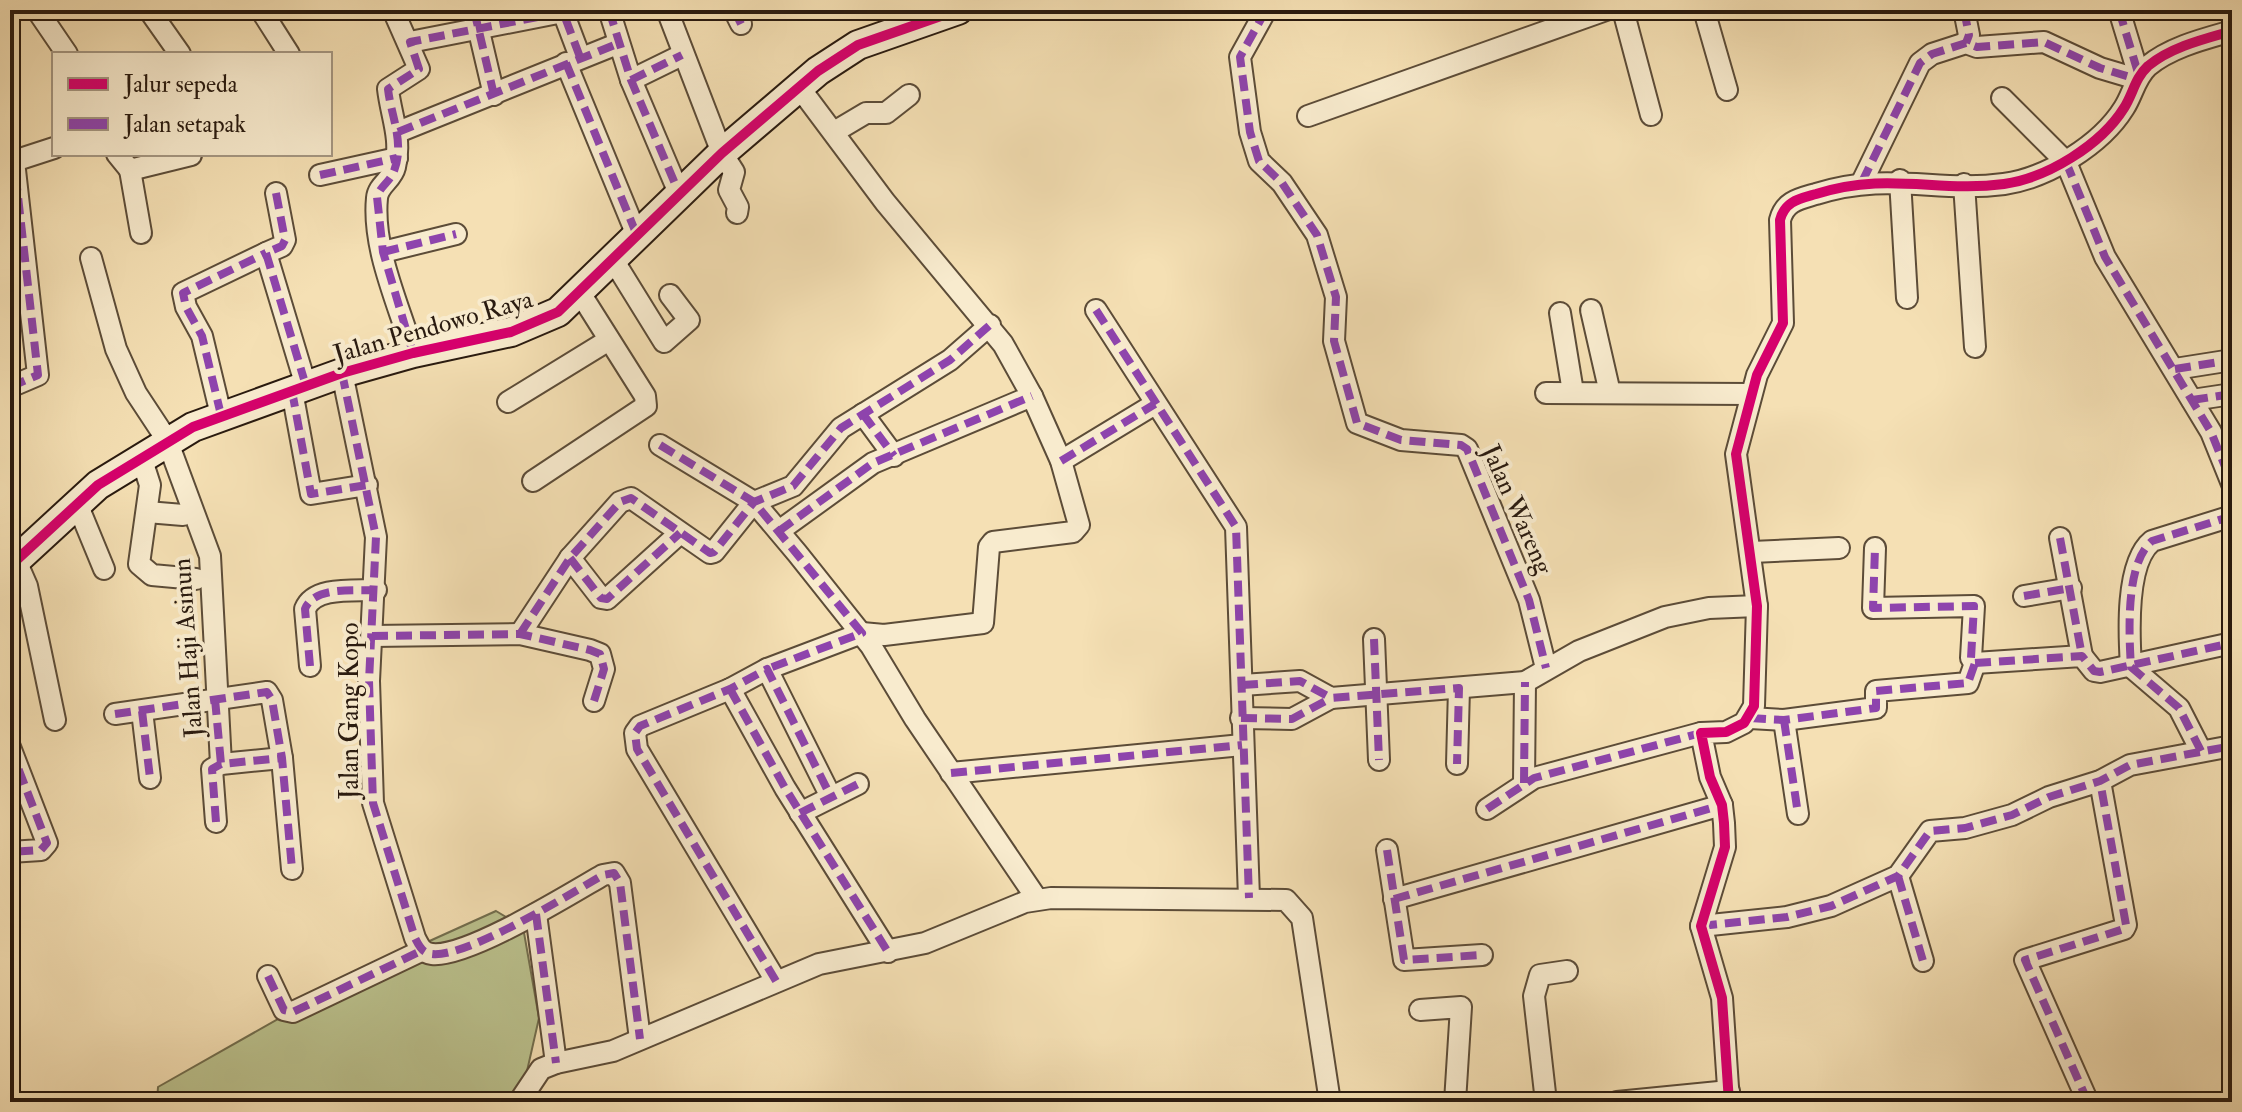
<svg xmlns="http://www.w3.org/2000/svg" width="2242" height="1112" font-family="'IM FELL Double Pica',serif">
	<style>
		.green { fill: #bbc28e; stroke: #726e4e; stroke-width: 2 }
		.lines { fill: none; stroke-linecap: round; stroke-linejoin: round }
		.street-casing { stroke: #5c4c38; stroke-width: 24 }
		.secondary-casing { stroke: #291a0f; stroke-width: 32 }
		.street { stroke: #f8ebce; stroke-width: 20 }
		.secondary { stroke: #f8ebce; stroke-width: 28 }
		.quiet { stroke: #8e44ad; stroke-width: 8; stroke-dasharray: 16 8; stroke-linecap: butt }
		.cycleway-casing { stroke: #f8ebce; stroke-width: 15 }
		.cycleway { stroke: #d6006c; stroke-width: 10 }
		.labels { text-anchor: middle; stroke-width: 8; stroke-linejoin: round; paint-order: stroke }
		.street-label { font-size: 26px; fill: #291a0f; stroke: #f8ebce }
	</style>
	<rect width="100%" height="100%" fill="#f5e0b4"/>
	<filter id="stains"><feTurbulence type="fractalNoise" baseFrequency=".0025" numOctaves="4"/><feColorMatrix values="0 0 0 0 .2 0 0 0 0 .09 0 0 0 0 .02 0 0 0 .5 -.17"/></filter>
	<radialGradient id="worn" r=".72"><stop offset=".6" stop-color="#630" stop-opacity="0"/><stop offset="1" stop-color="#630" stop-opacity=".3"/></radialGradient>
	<path class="green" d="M496,911L523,927L539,1018L520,1102H157L158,1087L361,972Z"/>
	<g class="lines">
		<defs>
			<g id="street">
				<path d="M37,10L67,54"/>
				<path d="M149,10L180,54"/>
				<path d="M261,10L289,54"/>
				<path d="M393,10L419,69L388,89C391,116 402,139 395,167C392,180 378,185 377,198C372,249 399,305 413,353"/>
				<path d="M474,10L494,95"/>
				<path d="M609,10L631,80L679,193"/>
				<path d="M667,10L722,153L734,172L729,190L738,207L737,213"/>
				<path d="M734,10L741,24"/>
				<path d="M1266,10L1240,57L1250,132L1259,161L1282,183L1317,235L1336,297L1334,341L1357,423L1401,440L1461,445L1467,449L1529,600L1546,668"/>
				<path d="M1623,10L1651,115"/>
				<path d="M1704,10L1727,90"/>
				<path d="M1964,10L1969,35L1966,43"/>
				<path d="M2119,10L2139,76"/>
				<path d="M410,42L563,12L580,57"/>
				<path d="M566,63L636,233"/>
				<path d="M631,80L682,55"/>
				<path d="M2002,98L2066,162L2105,257L2211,432L2232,484"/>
				<path d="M1308,116L1606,10"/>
				<path d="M398,132L617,44"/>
				<path d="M834,132L866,113H886L909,95"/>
				<path d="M10,152L14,161L38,375L10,387"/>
				<path d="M117,154L130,170L191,155"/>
				<path d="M14,161L54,148"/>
				<path d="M130,170L141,233"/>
				<path d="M320,175L397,158"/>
				<path d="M1900,180L1907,298"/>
				<path d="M1862,182L1920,63L1932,54L1966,43L1977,47L2044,42L2100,68L2137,79"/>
				<path d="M1964,184L1975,347"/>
				<path d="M276,193L285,240L282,246L266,253L306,386"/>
				<path d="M383,252L456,234"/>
				<path d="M91,258L116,349L136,393L167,440L210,556L221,764"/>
				<path d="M612,258L664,342L689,320L670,295"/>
				<path d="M1096,310L1236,527L1249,898"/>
				<path d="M1591,310L1610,393"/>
				<path d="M1560,313L1573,392"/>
				<path d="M2175,369L2232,360"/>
				<path d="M342,373L376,537L369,681L373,803L415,938C419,946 422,953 432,954C467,958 570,894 603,875L614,873L620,883L640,1039"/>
				<path d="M292,391L311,494L367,485"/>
				<path d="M1546,393L1751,394"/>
				<path d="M2192,400L2232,394"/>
				<path d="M508,402L609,340"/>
				<path d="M863,414L894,456"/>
				<path d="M221,415L202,336L186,307L183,293L266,253"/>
				<path d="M660,445L754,502L797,553L871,646L915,719L1037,899"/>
				<path d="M141,457L150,485L139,564L152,575L196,579"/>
				<path d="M1061,461L1155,404"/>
				<path d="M533,481L646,406L645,396L580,293"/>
				<path d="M78,506L104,569"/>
				<path d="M147,512L183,515"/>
				<path d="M779,531L873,463L1032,396"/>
				<path d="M2060,538L2082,656"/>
				<path d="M10,547L27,586L55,720"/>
				<path d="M1752,552L1839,548"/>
				<path d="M570,558L601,598L607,599L680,533"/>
				<path d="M2024,596L2071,588"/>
				<path d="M520,634L570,558L620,502L631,498L710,553L714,552L754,502L793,486L841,428L950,360L990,325"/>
				<path d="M372,636L520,634L590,650L600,654L604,669L594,701"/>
				<path d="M1374,639L1379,760"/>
				<path d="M1975,663L2082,656L2094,671L2100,672L2232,643"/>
				<path d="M310,666L305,609C314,586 354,591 376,590"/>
				<path d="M767,669L862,633L884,635L983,623L989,547L993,542L1073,532L1079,525L1061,461L1032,396L1003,344L885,202L799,87"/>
				<path d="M1242,685L1300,681L1331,698L1525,682L1579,651L1665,617L1709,608L1757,606"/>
				<path d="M730,689L785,788L888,952"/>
				<path d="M142,711L150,778"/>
				<path d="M115,714L267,692L272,700L282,758L292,869"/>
				<path d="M1241,718L1292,719L1331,698"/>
				<path d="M1750,718L1784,720L1876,708V691L1968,683L1975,663L1971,658L1974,606L1873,608L1875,548"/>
				<path d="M1784,720L1798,814"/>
				<path d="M10,747L47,843L41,850L10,852"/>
				<path d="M2201,751L2179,708L2131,667C2129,635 2125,563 2152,541L2232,516"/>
				<path d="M1457,764L1459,688"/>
				<path d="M951,773L1242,745"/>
				<path d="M1524,783L1525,682"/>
				<path d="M1487,809L1534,778L1701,733"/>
				<path d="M800,813L858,784"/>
				<path d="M216,822L212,769L221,764L282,758"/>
				<path d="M1387,850L1404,960L1482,955"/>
				<path d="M1898,876L1923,961"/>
				<path d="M1394,899L1722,805"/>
				<path d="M536,914L556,1063"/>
				<path d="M1701,926L1787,917L1831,906L1898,876L1930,831L1965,828L2012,815L2049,797L2100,781L2130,765L2232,746"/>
				<path d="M268,976L284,1010L293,1012L421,951"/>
				<path d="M776,981L637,749L635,733L640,726L730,689L767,669L831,797"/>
				<path d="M1420,1010L1461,1007L1455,1102"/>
				<path d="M519,1102L541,1069L556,1063L613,1051L819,964L925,943L1025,902L1051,898L1286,900L1302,918L1330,1102"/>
				<path d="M1546,1102L1534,996L1540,975L1567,971"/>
				<path d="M1617,1102L1729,1091"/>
				<path d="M1729,1102L1722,998L1701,926L1725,847L1724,823L1722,805L1710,777L1701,733L1726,732L1744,723L1754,706L1757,606L1736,454L1757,375L1783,323L1780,220C1785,201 1799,199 1816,194C1888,171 1937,193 2004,184C2047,178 2101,145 2124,108C2133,94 2135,78 2148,66C2171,47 2204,39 2232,31"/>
				<path d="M2088,1102L2025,960L2124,929L2126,925L2100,781"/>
			</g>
			<path id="secondary" d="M10,566L98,485L193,427L342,373L413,353L511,332L558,312L722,153L818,71L858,45L958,10"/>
		</defs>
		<use href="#street" class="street-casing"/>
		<use href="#secondary" class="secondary-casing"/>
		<use href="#street" class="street"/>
		<use href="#secondary" class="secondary"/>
		<g class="quiet">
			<path d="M474,10L494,95"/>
			<path d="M609,10L631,80L679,193"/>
			<path d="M734,10L741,24"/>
			<path d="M1266,10L1240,57L1250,132L1259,161L1282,183L1317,235L1336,297L1334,341L1357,423L1401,440L1461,445L1467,449L1529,600L1546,668"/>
			<path d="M1964,10L1969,35L1966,43"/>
			<path d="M2119,10L2139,76"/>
			<path d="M667,12L671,10"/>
			<path d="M566,63L636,233"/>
			<path d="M631,80L682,55"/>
			<path d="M398,132L617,44"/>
			<path d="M2066,162L2105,257L2211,432L2232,484"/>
			<path d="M320,175L397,158"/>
			<path d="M1862,182L1920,63L1932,54L1966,43L1977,47L2044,42L2100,68L2137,79"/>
			<path d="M276,193L285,240L282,246L266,253L306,386"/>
			<path d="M383,252L456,234"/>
			<path d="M1096,310L1236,527L1249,898"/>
			<path d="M413,353L383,252L377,197C380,186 390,182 394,171C405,143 391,116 388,89L419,69L410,42L563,12L580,57"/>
			<path d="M2175,369L2232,360"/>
			<path d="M342,373L376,537L369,681L373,803L415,938C419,946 422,953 432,954C467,958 570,894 603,875L614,873L620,883L640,1039"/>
			<path d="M10,387L38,375L14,161"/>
			<path d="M292,391L311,494L367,485"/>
			<path d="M2192,400L2232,394"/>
			<path d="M863,414L894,456"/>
			<path d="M221,415L202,336L186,307L183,293L266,253"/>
			<path d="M660,445L754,502L862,633L767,669"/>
			<path d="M1061,461L1155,404"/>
			<path d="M779,531L873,463L1032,396"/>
			<path d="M2060,538L2082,656"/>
			<path d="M570,558L601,598L607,599L680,533"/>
			<path d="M2024,596L2071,588"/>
			<path d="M520,634L570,558L620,502L631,498L710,553L714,552L754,502L793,486L841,428L950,360L990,325"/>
			<path d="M372,636L520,634L590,650L600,654L604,669L594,701"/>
			<path d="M1374,639L1379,760"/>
			<path d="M1975,663L2082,656L2094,671L2100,672L2232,643"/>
			<path d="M310,666L305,609C314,586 354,591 376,590"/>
			<path d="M1242,685L1300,681L1331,698L1459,688L1457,764"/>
			<path d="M730,689L785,788L888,952"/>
			<path d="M215,699L221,764"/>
			<path d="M142,711L150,778"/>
			<path d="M115,714L267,692L272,700L282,758L292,869"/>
			<path d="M1241,718L1292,719L1331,698"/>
			<path d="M1750,718L1784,720L1876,708V691L1968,683L1975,663L1971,658L1974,606L1873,608L1875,548"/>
			<path d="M1784,720L1798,814"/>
			<path d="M10,747L47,843L41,850L10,852"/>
			<path d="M2201,751L2179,708L2131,667C2129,635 2125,563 2152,541L2232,516"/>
			<path d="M951,773L1242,745"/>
			<path d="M1524,783L1525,682"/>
			<path d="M1487,809L1534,778L1701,733"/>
			<path d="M800,813L858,784"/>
			<path d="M216,822L212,769L221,764L282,758"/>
			<path d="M1387,850L1404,960L1482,955"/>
			<path d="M1898,876L1923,961"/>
			<path d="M1394,899L1722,805"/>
			<path d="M536,914L556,1063"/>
			<path d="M1701,926L1787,917L1831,906L1898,876L1930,831L1965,828L2012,815L2049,797L2100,781L2130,765L2232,746"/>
			<path d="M268,976L284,1010L293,1012L421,951"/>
			<path d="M776,981L637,749L635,733L640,726L730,689L767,669L831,797"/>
			<path d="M2088,1102L2025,960L2124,929L2126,925L2100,781"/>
		</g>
		<defs>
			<g id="cycleway">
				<path d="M10,566L98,485L193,427L342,373L413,353L511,332L558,312L722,153L818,71L858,45L958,10"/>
				<path d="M1729,1102L1722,998L1701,926L1725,847L1724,823L1722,805L1710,777L1701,733L1726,732L1744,723L1754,706L1757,606L1736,454L1757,375L1783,323L1780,220C1785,201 1799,199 1816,194C1888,171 1937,193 2004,184C2047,178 2101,145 2124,108C2133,94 2135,78 2148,66C2171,47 2204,39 2232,31"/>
			</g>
		</defs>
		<use href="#cycleway" class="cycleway-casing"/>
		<use href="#cycleway" class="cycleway"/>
	</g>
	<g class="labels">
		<g class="street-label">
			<text transform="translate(433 326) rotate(-16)" y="9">Jalan Pendowo Raya</text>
			<text transform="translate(1518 509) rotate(66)" y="9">Jalan Wareng</text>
			<text transform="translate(187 648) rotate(-94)" y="9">Jalan Haji Asinun</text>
			<text transform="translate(349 711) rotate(-90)" y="9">Jalan Gang Kopo</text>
		</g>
	</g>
	<rect width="2242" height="1112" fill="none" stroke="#f5e0b4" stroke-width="40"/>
	<rect x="12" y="12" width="2218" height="1088" fill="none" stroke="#291a0f" stroke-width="4"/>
	<rect x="20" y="20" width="2202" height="1072" fill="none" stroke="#291a0f" stroke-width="2"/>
	<rect x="52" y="52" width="280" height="104" fill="#f8ebce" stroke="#a59782" stroke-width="2"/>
	<rect x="68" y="78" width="40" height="12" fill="#d6006c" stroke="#a59782" stroke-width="2"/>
	<text x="124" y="92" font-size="24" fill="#291a0f">Jalur sepeda</text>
	<rect x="68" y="118" width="40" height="12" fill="#8e44ad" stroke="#a59782" stroke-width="2"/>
	<text x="124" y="132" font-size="24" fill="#291a0f">Jalan setapak</text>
	<rect width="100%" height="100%" filter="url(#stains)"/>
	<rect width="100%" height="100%" fill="url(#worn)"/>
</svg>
